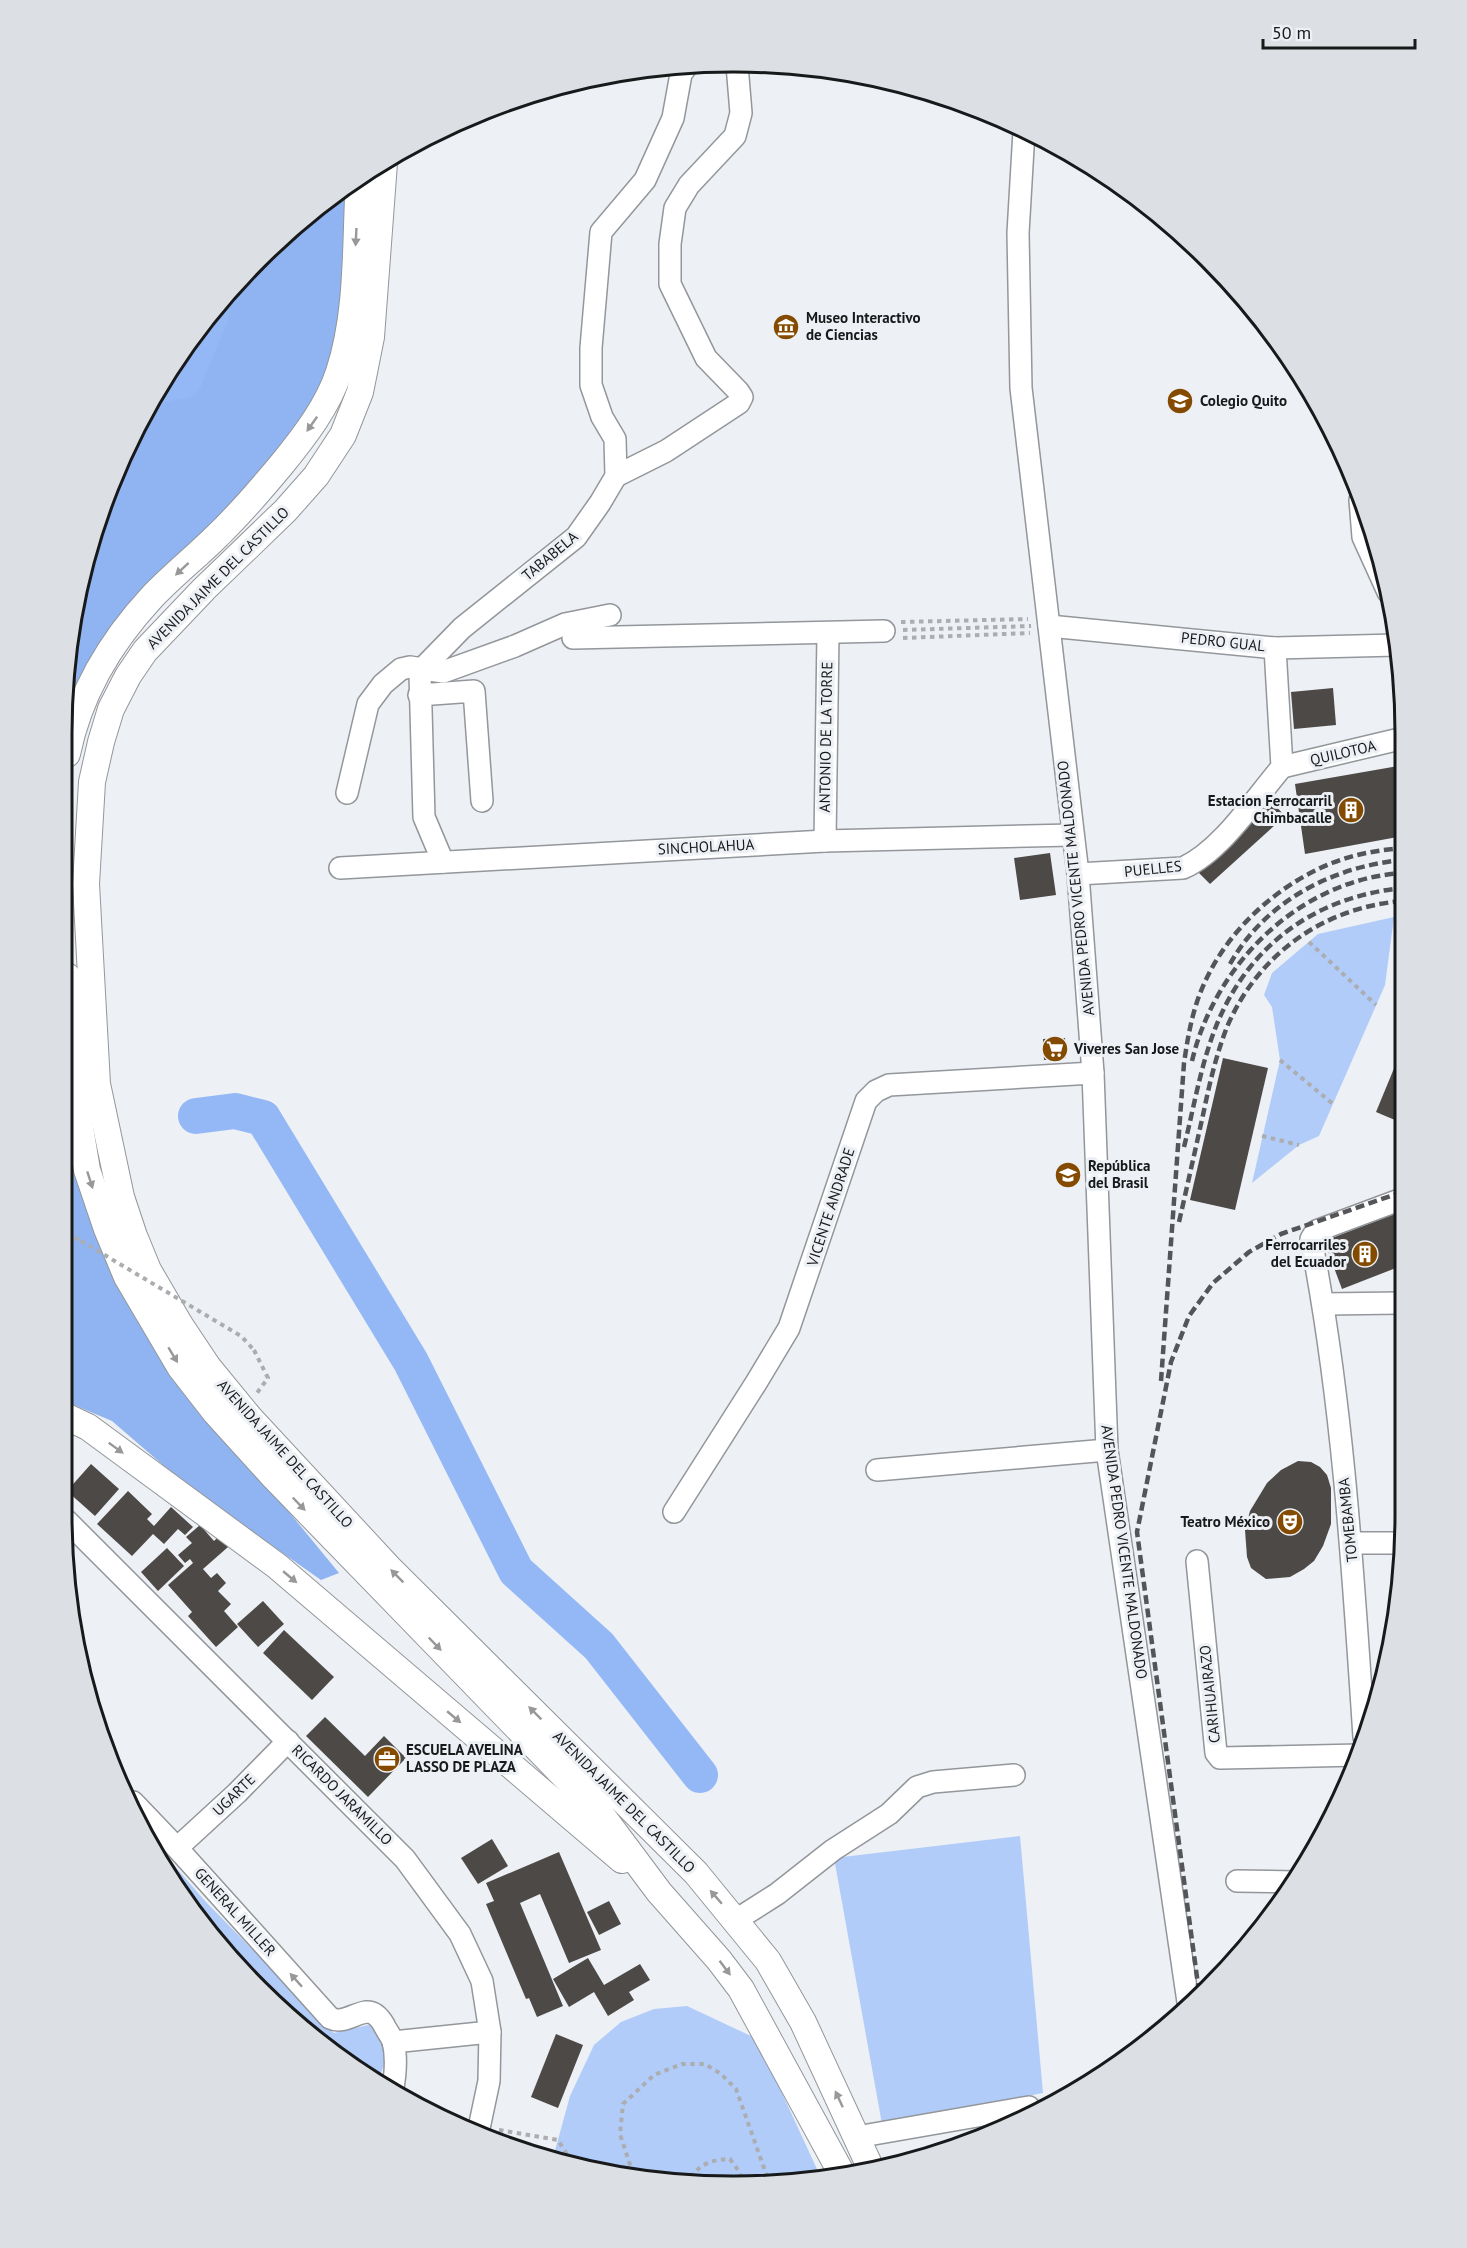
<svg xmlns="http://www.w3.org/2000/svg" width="1467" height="2248" font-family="'PT Sans',sans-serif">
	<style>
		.green { fill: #b1ccf9 }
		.forest { fill: #90b4f1 }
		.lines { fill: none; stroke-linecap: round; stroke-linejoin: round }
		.river { stroke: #94b8f6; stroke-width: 36 }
		.building { fill: #4c4946 }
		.minor-casing { stroke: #93969a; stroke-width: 24 }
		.major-casing { stroke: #93969a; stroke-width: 28 }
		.path { stroke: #abadb1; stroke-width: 4; stroke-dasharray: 4.5 4.5; stroke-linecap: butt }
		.minor { stroke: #fff; stroke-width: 21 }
		.major { stroke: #fff; stroke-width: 26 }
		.rail { stroke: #545558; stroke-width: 4.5; stroke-dasharray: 9 4.5; stroke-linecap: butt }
		.path-bridge { stroke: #abadb1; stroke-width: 4; stroke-dasharray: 4.5 4.5; stroke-linecap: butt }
		.oneway { fill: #979898 }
		.labels { text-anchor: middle; stroke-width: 6; stroke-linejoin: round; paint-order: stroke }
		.poi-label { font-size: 15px; font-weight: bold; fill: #18191b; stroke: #edf0f4; text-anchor: start }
		.street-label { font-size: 15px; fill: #18191b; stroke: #edf0f4 }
		.rim { fill: none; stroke: #18191b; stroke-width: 3 }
	</style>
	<rect width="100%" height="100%" fill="#edf0f4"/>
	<g class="green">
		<path d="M1394,917L1385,985L1319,1136L1299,1145L1252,1183L1280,1060L1272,1007L1264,995L1272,973L1318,934Z"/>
		<path d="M1020,1836L1043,2093L882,2124L834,1858Z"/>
		<path d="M150,1838L206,1902L334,2033L381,2022L385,2060L378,2084L324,2047L258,1989L175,1888Z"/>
		<path d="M687,2006L753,2037L769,2065L822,2180L690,2185L553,2158L570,2096L594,2045L621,2022L654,2009Z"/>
	</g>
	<g class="forest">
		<path d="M355,181L348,315L319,407L67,717V645L113,476L152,397L228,291L324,201Z"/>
		<path d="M67,1078L170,1367L339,1573L321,1580L185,1484L112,1421L67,1402Z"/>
	</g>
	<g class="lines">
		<g class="river">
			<path d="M160,385L184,380L211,314"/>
			<path d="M196,1116L235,1111L263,1118L411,1362L516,1571L599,1646L700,1775"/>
		</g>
	</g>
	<g class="building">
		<path d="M1333,688L1336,725L1294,729L1291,692Z"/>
		<path d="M1404,765L1403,836L1305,854L1295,784Z"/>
		<path d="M1269,799L1285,816L1210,884L1194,868Z"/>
		<path d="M1050,853L1056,895L1020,900L1014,858Z"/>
		<path d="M1065,1038L1066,1058L1044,1060L1043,1039Z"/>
		<path d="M1402,1049V1123L1376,1112Z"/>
		<path d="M1223,1058L1268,1068L1235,1210L1190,1200Z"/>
		<path d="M1402,1211L1401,1266L1342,1289L1324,1241Z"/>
		<path d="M1298,1461L1311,1462L1320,1467L1327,1475L1331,1488V1524L1323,1546L1314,1561L1304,1569L1290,1577L1266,1579L1251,1568L1247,1557L1245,1530L1250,1511L1267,1483L1281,1470Z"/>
		<path d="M91,1464L119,1489L95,1516L67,1491Z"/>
		<path d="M128,1491L152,1514L147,1519L154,1526L171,1507L193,1527L185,1535L178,1529L164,1544L153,1534L132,1556L97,1524Z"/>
		<path d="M200,1525L214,1541L219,1536L228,1547L203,1569L211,1578L217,1573L226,1583L218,1591L231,1604L224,1611L238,1627L216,1647L188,1616L192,1612L168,1585L193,1563L190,1559L185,1563L178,1555L192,1543L186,1537Z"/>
		<path d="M167,1548L184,1566L158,1591L141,1572Z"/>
		<path d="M263,1601L284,1624L258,1647L237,1624Z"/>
		<path d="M284,1630L334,1677L312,1700L263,1653Z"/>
		<path d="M1379,1658H1385L1379,1678Z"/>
		<path d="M325,1717L365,1756L384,1736L406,1758L368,1797L306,1736Z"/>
		<path d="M1343,1771H1355L1344,1791Z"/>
		<path d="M492,1839L508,1866L478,1884L461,1858Z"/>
		<path d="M559,1852L601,1950L569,1963L540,1894L520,1903L563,2006L537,2017L529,1998L526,1999L486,1904L494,1901L486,1883Z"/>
		<path d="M609,1901L621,1924L599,1935L587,1912Z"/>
		<path d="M588,1958L604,1985L640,1964L650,1980L629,1992L634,2000L608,2016L594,1992L569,2007L553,1979Z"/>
		<path d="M556,2034L583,2045L558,2108L531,2097Z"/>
	</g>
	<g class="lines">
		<defs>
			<g id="minor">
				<path d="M1024,131L1018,233L1021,388L1078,874L1093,1073L1107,1450L1188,2002"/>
				<path d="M616,476L666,451L739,403L742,397L738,391L706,358L670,284V244L675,208L689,185L735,136L741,113L737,65"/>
				<path d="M1360,500L1363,537L1388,592"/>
				<path d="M1049,626L1275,648L1397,645"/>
				<path d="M573,638L884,631"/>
				<path d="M419,695L474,691L482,801"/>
				<path d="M1282,767L1404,738"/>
				<path d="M347,793L368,704L383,684L401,669L410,667L443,672L515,646L565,624L610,615"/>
				<path d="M825,841L828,633"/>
				<path d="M443,862L424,817L420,674L423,668L462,628L576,537L600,503L616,476L615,439L602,417L591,385V348L601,232L645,180L673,118L681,74L689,63"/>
				<path d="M340,868L825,841L1072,835"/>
				<path d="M1078,874L1183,868C1221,851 1254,800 1282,767L1275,648"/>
				<path d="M1324,1304L1401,1303"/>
				<path d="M877,1470L1107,1450"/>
				<path d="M674,1512L756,1383L789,1328L866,1101L876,1091L889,1085L1093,1073"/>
				<path d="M67,1521L405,1859L460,1934L482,1981L490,2032L489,2081L478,2133"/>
				<path d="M1351,1543H1400"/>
				<path d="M1197,1561L1216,1753L1220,1758L1359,1755"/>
				<path d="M1364,1737C1353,1571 1343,1403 1311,1239L1316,1231L1402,1199"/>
				<path d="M133,1802L177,1848L330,2018C343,2024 353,2014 366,2012C375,2011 380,2018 384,2025C386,2030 391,2036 393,2041C397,2057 395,2078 392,2093"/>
				<path d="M177,1848L237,1793L288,1741"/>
				<path d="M1237,1881L1296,1882"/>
				<path d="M736,1920L777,1894L833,1850L889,1814L917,1787L933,1782L1014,1775"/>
				<path d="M393,2042L490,2032"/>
				<path d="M857,2139L868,2135L1029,2107"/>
			</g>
			<g id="major">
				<path d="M384,163L371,337L360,392L343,435L316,476L285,511L204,589L145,651L128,676L111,709L101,742L92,782L86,884L97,1084L121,1197L134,1236L148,1270L180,1325L208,1367L249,1417L390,1569L696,1873L768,1961L803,2022L872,2171"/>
				<path d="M67,754C79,695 111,641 152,597C173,575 197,556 218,535C241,513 262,488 282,464C304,437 328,406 339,372C359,311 355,242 359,179"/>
				<path d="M67,976L77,1109L87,1170L107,1229L127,1277L180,1367L215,1412L274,1477L600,1813L659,1892L719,1960L741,1989L843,2176"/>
				<path d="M67,1417L88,1427L277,1566L622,1860"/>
			</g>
		</defs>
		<use href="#minor" class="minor-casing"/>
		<use href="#major" class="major-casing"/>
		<g class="path">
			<path d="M901,622L1028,619"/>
			<path d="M903,630L1031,626"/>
			<path d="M903,638L1030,633"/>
			<path d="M1309,942L1376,1005"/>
			<path d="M1280,1060L1333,1104"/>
			<path d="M1262,1136L1299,1145"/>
			<path d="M67,1233L81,1241"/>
			<path d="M254,1350L268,1378L257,1393"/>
			<path d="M499,2130L558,2140L571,2161"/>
			<path d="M633,2174L620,2134L623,2104L654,2075L682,2064H705L721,2074L736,2089L769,2182"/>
			<path d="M685,2184C699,2165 707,2160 730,2159L740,2173L743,2183"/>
		</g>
		<use href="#minor" class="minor"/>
		<use href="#major" class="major"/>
		<g class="rail">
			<path d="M1230,964C1265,901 1334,866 1403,860"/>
			<path d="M1192,1061C1215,963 1301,879 1403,873"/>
			<path d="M1184,1147C1193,1111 1199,1075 1211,1040C1241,951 1310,897 1403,888"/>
			<path d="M1179,1222C1187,1187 1195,1151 1203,1115C1209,1086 1216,1055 1227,1027C1258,954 1324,907 1403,901"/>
			<path d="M1161,1381L1184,1063C1187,1043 1190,1024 1196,1005C1216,941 1270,888 1332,863C1355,854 1379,850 1403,848"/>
			<path d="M1199,1992L1137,1532L1171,1362L1189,1316L1213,1283L1249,1252L1281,1234L1402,1192"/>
		</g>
		<path class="path-bridge" d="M81,1241L241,1336L254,1350"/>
	</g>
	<defs><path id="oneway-solid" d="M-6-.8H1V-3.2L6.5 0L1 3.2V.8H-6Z" transform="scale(1.5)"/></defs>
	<g class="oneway">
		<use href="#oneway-solid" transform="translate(356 237) rotate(93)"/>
		<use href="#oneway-solid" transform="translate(312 424) rotate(125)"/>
		<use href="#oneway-solid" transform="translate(182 569) rotate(137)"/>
		<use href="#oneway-solid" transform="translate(90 1180) rotate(72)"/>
		<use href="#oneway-solid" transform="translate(173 1355) rotate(59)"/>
		<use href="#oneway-solid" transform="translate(116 1448) rotate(36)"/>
		<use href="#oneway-solid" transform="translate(299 1504) rotate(46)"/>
		<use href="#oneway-solid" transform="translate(397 1576) rotate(-135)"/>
		<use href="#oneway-solid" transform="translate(290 1577) rotate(40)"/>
		<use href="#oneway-solid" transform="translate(435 1644) rotate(46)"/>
		<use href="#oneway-solid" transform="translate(535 1713) rotate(-135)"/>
		<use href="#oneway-solid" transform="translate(454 1717) rotate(40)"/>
		<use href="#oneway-solid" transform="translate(716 1897) rotate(-131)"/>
		<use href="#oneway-solid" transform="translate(725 1968) rotate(53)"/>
		<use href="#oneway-solid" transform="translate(296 1980) rotate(-132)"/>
		<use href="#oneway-solid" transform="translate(839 2099) rotate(-115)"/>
	</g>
	<defs>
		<symbol id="museum-disc" viewBox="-11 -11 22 22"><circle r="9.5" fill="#844b00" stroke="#edf0f4"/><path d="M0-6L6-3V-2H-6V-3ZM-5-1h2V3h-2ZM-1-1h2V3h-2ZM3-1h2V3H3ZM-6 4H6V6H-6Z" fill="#fff"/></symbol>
		<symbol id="school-disc" viewBox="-11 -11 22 22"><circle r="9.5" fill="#844b00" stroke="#edf0f4"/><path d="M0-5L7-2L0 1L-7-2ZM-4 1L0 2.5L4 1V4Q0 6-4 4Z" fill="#fff"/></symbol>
		<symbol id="building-disc" viewBox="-11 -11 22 22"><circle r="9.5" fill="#844b00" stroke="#edf0f4"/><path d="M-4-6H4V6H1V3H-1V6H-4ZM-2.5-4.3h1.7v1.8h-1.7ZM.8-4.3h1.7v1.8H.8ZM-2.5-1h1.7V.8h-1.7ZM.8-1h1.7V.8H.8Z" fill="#fff"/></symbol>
		<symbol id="supermarket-disc" viewBox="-11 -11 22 22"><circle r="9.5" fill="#844b00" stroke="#edf0f4"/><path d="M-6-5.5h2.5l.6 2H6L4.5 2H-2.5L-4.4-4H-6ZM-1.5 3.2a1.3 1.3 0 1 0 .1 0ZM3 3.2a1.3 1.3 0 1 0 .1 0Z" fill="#fff"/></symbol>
		<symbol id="theatre-disc" viewBox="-11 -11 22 22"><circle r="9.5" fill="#844b00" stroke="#edf0f4"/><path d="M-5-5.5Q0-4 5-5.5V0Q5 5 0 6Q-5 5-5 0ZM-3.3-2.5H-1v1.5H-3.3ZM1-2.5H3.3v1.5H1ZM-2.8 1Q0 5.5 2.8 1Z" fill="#fff"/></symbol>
		<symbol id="office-disc" viewBox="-11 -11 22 22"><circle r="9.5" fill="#844b00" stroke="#edf0f4"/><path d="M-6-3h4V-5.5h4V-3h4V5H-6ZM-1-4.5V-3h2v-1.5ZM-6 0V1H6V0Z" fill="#fff"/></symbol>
	</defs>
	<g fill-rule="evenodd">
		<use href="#museum-disc" x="771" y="312" width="30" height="30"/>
		<use href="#school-disc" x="1165" y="386" width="30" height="30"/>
		<use href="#building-disc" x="1336" y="795" width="30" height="30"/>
		<use href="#supermarket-disc" x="1040" y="1034" width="30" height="30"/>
		<use href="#school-disc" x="1053" y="1160" width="30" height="30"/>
		<use href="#building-disc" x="1350" y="1239" width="30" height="30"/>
		<use href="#theatre-disc" x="1275" y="1507" width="30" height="30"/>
		<use href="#office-disc" x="372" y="1744" width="30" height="30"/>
	</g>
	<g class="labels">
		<g class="poi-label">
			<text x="806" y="323">Museo Interactivo<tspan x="806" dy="17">de Ciencias</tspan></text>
			<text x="1200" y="406">Colegio Quito</text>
			<text x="1332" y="806" text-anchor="end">Estacion Ferrocarril<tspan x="1332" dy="17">Chimbacalle</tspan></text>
			<text x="1074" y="1054">Viveres San Jose</text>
			<text x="1088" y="1171">República<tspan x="1088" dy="17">del Brasil</tspan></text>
			<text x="1346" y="1250" text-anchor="end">Ferrocarriles<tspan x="1346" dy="17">del Ecuador</tspan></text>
			<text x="1270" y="1527" text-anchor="end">Teatro México</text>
			<text x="406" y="1755">ESCUELA AVELINA<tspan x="406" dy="17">LASSO DE PLAZA</tspan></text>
		</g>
		<g class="street-label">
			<text transform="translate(550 556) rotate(-40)" y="5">TABABELA</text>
			<text transform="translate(218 578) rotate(-45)" y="5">AVENIDA JAIME DEL CASTILLO</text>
			<text transform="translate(1223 642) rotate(6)" y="5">PEDRO GUAL</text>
			<text transform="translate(826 737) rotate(-89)" y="5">ANTONIO DE LA TORRE</text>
			<text transform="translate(1343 753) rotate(-13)" y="5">QUILOTOA</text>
			<text transform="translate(706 847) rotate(-3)" y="5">SINCHOLAHUA</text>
			<text transform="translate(1153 869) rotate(-6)" y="5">PUELLES</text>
			<text transform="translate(1076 888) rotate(-96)" y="5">AVENIDA PEDRO VICENTE MALDONADO</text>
			<text transform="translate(831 1207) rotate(-72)" y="5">VICENTE ANDRADE</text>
			<text transform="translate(285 1454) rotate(48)" y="5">AVENIDA JAIME DEL CASTILLO</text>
			<text transform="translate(1348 1520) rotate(-96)" y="5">TOMEBAMBA</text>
			<text transform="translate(1124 1552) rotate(82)" y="5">AVENIDA PEDRO VICENTE MALDONADO</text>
			<text transform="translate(1210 1694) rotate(-96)" y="5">CARIHUAIRAZO</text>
			<text transform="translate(234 1795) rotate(-44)" y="5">UGARTE</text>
			<text transform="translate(342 1795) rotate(45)" y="5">RICARDO JARAMILLO</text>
			<text transform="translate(624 1802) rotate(45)" y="5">AVENIDA JAIME DEL CASTILLO</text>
			<text transform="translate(235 1912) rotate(48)" y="5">GENERAL MILLER</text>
		</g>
	</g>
	<path d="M0 0H1467V2248H0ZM733 72H734A661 661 0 0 1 1395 733V1515A661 661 0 0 1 734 2176H733A661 661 0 0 1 72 1515V733A661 661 0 0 1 733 72Z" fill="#dcdfe3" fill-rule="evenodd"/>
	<path class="rim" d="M733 72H734A661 661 0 0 1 1395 733V1515A661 661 0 0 1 734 2176H733A661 661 0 0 1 72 1515V733A661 661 0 0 1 733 72Z"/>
	<path d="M1263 39v9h152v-9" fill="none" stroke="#18191b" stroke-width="3"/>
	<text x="1272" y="39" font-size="18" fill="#18191b" stroke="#edf0f4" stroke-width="4.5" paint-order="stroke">50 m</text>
</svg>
